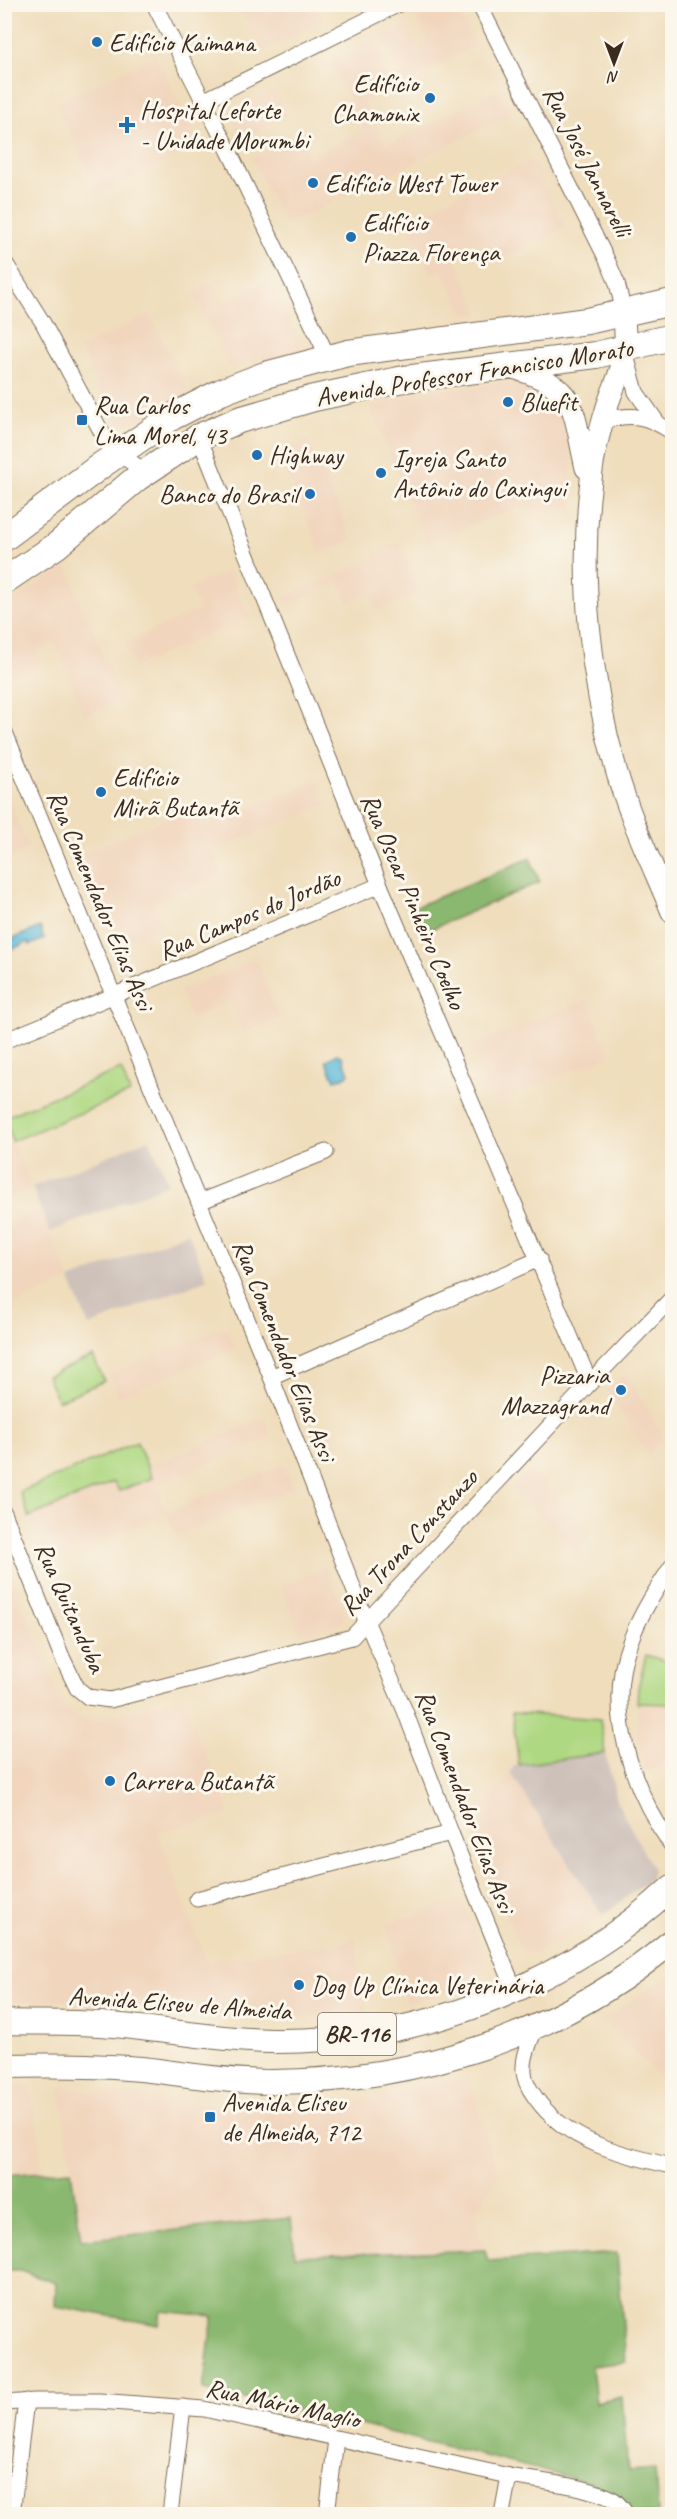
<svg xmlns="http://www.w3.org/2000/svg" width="677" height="2519" font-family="Caveat,sans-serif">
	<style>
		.built { fill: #f1d5bd }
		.industrial { fill: #cec1ba }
		.green { fill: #afd882; stroke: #758150; stroke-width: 1.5 }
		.forest { fill: #8bb870; stroke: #637147; stroke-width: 1.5 }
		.water { fill: #5ab7d8; stroke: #4a707b; stroke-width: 1.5 }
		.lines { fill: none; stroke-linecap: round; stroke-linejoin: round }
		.minor-casing { stroke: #7a6955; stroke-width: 17 }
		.secondary-casing { stroke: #7a6955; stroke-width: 23 }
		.primary-casing { stroke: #7a6955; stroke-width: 26 }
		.trunk-casing { stroke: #7a6955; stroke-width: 28 }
		.minor { stroke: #fff; stroke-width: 15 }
		.secondary { stroke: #fff; stroke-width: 21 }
		.primary { stroke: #fff; stroke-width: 24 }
		.trunk { stroke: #fff; stroke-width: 26 }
		.poi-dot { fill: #1f6fb2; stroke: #fbf7ec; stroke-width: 2 }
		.labels { text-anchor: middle; stroke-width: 6; stroke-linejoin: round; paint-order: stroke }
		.shield { fill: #fbf7ec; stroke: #75685c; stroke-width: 1.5 }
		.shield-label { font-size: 24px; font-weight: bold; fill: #3b2a1e }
		.poi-label { font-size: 26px; fill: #3b2a1e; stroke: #fbf7ec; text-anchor: start }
		.street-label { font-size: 26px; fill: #3b2a1e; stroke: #fbf7ec }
	</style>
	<rect width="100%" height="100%" fill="#fbf7ec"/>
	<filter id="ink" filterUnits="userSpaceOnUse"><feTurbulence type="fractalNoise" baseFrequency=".0167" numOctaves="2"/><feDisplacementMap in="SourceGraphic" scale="12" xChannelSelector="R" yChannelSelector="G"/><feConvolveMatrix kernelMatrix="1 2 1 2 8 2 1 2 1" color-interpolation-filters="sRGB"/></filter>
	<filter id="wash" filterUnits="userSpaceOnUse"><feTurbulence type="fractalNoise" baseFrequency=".008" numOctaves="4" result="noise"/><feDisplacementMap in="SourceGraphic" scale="24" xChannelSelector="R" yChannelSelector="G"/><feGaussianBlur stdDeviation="1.35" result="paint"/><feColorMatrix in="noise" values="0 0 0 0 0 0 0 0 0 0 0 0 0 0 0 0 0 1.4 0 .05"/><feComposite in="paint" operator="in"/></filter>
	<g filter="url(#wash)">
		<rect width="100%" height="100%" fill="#efddbb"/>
		<g class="built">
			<path d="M243,4L317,5L324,20L262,51L239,6Z"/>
			<path d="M448,5H456L476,46L405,81L383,37L407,25L418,47L428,42L417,20Z"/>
			<path d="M371,42L394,87L364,102L386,145L498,90L510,115L285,225L251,157L297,135L309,158L364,130L331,62Z"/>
			<path d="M155,55L200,145L100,194L55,104Z"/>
			<path d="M275,90L288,116L242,139L229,113Z"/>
			<path d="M532,159L566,227L487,266L475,242L453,253L480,315L464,313L442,269L431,274L405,221Z"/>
			<path d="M268,280L301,344L299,350L255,368L251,359L231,370L192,293L213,283L223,302Z"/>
			<path d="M150,314L189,393L127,426H116L80,349Z"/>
			<path d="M525,379L540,386L569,420L572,447L573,511L518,508L426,542L369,405L417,393Z"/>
			<path d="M309,440L352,540L321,553L278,453Z"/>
			<path d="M399,542L420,593L377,611L369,593L348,602L339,582L287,604L284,597L374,558L373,554Z"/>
			<path d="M65,564L122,700L85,715L55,643L37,651L41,663L5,678V608Z"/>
			<path d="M229,571L249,617L134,667L124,643L200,610L190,588Z"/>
			<path d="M317,780L327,805L212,851L221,875L153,903L162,927L113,947L75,856L193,807L202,828Z"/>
			<path d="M9,802L29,848L5,858V804Z"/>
			<path d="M256,959L280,1018L243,1033L230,1002L191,1018L180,991Z"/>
			<path d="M588,999L611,1055L494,1103L471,1046Z"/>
			<path d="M12,1141L32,1187L5,1199V1143Z"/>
			<path d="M41,1211L70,1280L5,1308V1226Z"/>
			<path d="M226,1326L236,1348L118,1397L109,1374Z"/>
			<path d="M626,1373L663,1435L648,1456L607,1390Z"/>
			<path d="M264,1417L272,1437L155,1485L166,1512L284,1464L294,1488L177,1536L166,1513L48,1562L29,1517L115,1481L119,1491L151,1478L147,1466Z"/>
			<path d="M530,1468L589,1534L576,1552L512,1487Z"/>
			<path d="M4,1561L64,1706L77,1718L99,1720L182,1697L230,1814L158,1832L206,1961L341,1943L355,1937L367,2012L282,2019L237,2018L77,2001L5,2003Z"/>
			<path d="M326,1567L346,1613L342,1622L301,1636L281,1586Z"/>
			<path d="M637,1703L672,1704V1762L645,1773L637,1733Z"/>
			<path d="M510,1772L603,1915L535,1955L521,1951L471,1825Z"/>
			<path d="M461,1899L486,1961L484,1973L471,1984L406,2004L386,1924Z"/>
			<path d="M672,1974V2090L602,2019Z"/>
			<path d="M469,2077L499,2176L475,2212L485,2250L295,2256L291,2218L81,2240L60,2087L225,2107H281L361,2100Z"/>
			<path d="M5,2086H31L43,2172L14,2174L5,2106Z"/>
		</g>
		<g class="industrial">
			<path d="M149,1139L168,1184L50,1232L32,1187Z"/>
			<path d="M188,1232L207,1279L89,1326L70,1280Z"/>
			<path d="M605,1753L618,1804L653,1869L649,1880L603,1915L510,1772L514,1766Z"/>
		</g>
		<g class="green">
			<path d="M121,1069L130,1093L12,1141L5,1117Z"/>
			<path d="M93,1356L104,1381L58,1401L47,1376Z"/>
			<path d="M137,1442L152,1478L119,1491L114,1482L29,1517L20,1492Z"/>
			<path d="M646,1655L672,1663V1704L637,1703L638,1688Z"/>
			<path d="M512,1713L600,1719L605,1753L519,1765Z"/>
		</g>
		<g class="forest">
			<path d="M530,858L540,882L424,932L413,908Z"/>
			<path d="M71,2170L81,2240L291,2218L295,2256L485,2250L488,2261L617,2253L626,2362L592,2366L596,2403L622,2397L628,2471L655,2469L658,2514H632L592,2483L328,2417L203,2390L213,2316L161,2311L159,2325L55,2306L56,2283L20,2271H5V2175Z"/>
		</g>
		<g class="water">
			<path d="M40,927L44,939L30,945L28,942L6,952L5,942Z"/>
			<path d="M337,1054L342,1056L349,1073L347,1076L335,1080L326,1061Z"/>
		</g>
	</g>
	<g filter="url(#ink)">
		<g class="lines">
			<defs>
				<g id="minor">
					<path d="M154,4L229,151L328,357"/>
					<path d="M479,4L608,262L617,283L624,313"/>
					<path d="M203,101L399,4"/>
					<path d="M4,261L43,323L110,448L146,472"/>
					<path d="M626,355L636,392L657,422"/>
					<path d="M603,421C632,413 646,415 672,432"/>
					<path d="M199,437L380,885L590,1383"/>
					<path d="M4,730L271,1377L367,1623L405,1711L451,1833L515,1991"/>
					<path d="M4,1041L380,885"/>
					<path d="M199,1202L326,1152"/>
					<path d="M271,1377L539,1259"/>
					<path d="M4,1513L62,1657L77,1688L88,1697L110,1700L352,1637L590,1383L672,1298"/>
					<path d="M672,1566C656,1590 640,1614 630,1642C604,1711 632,1789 672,1846"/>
					<path d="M197,1899L451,1833"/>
					<path d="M536,2027C531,2039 524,2054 524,2067C523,2078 529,2089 535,2097C566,2142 622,2155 672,2166"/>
					<path d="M4,2403L35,2401H99L204,2409L509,2476L502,2514"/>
					<path d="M509,2476C536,2481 592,2486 614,2500C619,2504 623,2509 626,2514"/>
					<path d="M12,2514L26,2401"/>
					<path d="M170,2514L183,2407"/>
					<path d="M327,2514L336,2439"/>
				</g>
				<g id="secondary">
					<path d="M624,313C624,325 626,337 625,349C623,371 612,389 606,410C599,433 593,456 591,480C579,577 590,680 617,773C631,821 653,866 672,912"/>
					<path d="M510,367C580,388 571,405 586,468"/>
				</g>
				<g id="primary">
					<path d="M4,2022C36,2023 68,2022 100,2024C157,2028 214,2040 271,2041C418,2043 565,1986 672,1887"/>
					<path d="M4,2066C50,2065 96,2065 141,2069C185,2074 228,2082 272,2082C417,2081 562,2035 672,1941"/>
				</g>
				<g id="trunk">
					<path d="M4,538L103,464L172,417L221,392L265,375L348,353L587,321L672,302"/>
					<path d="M4,581L56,546L137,478L199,437L239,420L314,398L404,379L596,355L672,337"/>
				</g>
			</defs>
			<use href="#minor" class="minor-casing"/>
			<use href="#secondary" class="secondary-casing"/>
			<use href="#primary" class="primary-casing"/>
			<use href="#trunk" class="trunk-casing"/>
			<use href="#minor" class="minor"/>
			<use href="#secondary" class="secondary"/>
			<use href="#primary" class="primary"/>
			<use href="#trunk" class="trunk"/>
		</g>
	</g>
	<g class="poi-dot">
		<circle cx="97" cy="42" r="6"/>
		<circle cx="430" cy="98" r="6"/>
		<path d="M124 116h6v6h6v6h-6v6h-6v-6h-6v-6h6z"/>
		<circle cx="313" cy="183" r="6"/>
		<circle cx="351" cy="237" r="6"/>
		<circle cx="508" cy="402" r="6"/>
		<rect x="76" y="414" width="12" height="12" rx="3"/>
		<circle cx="257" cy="455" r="6"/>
		<circle cx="381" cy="473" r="6"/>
		<circle cx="310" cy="494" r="6"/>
		<circle cx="101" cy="792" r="6"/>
		<circle cx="621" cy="1390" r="6"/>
		<circle cx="110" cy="1781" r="6"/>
		<circle cx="299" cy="1985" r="6"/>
		<rect x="204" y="2111" width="12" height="12" rx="3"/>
	</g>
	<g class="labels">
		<rect class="shield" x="318" y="2013" width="78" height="42" rx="4.5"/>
		<g class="shield-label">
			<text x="357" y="2042">BR-116</text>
		</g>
		<g class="poi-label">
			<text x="109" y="51">Edifício Kaimana</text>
			<text x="418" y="92" text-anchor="end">Edifício<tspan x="418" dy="30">Chamonix</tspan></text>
			<text x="140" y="119">Hospital Leforte<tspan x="140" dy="30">- Unidade Morumbi</tspan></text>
			<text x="325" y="192">Edifício West Tower</text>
			<text x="363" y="231">Edifício<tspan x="363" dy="30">Piazza Florença</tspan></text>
			<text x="520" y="411">Bluefit</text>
			<text x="94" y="414">Rua Carlos<tspan x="94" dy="30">Lima Morel, 43</tspan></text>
			<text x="269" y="464">Highway</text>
			<text x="393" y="467">Igreja Santo<tspan x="393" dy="30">Antônio do Caxingui</tspan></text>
			<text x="298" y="503" text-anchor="end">Banco do Brasil</text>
			<text x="113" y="786">Edifício<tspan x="113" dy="30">Mirã Butantã</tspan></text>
			<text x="609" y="1384" text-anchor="end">Pizzaria<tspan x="609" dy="30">Mazzagrand</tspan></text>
			<text x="122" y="1790">Carrera Butantã</text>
			<text x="311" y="1994">Dog Up Clínica Veterinária</text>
			<text x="222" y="2111">Avenida Eliseu<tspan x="222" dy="30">de Almeida, 712</tspan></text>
		</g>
		<g class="street-label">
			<text transform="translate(588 161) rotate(63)" y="9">Rua José Jannarelli</text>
			<text transform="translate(474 372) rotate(-9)" y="9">Avenida Professor Francisco Morato</text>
			<text transform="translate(101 900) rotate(67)" y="9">Rua Comendador Elias Assi</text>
			<text transform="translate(414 901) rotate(67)" y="9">Rua Oscar Pinheiro Coelho</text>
			<text transform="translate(249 914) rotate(-23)" y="9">Rua Campos do Jordão</text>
			<text transform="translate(285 1350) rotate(68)" y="9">Rua Comendador Elias Assi</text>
			<text transform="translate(408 1542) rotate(-47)" y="9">Rua Trona Constanzo</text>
			<text transform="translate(71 1607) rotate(66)" y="9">Rua Quitanduba</text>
			<text transform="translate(466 1801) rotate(69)" y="9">Rua Comendador Elias Assi</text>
			<text transform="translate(180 2003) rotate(4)" y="9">Avenida Eliseu de Almeida</text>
			<text transform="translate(283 2403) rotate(12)" y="9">Rua Mário Maglio</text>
		</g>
	</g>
	<rect width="677" height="2519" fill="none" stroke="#fbf7ec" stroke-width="24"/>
	<g transform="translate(614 63) rotate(180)" stroke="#fbf7ec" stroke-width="4.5" paint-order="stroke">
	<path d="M0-4.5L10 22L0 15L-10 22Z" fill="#3b2a1e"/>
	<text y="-9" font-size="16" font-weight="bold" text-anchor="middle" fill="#3b2a1e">N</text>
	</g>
</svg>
